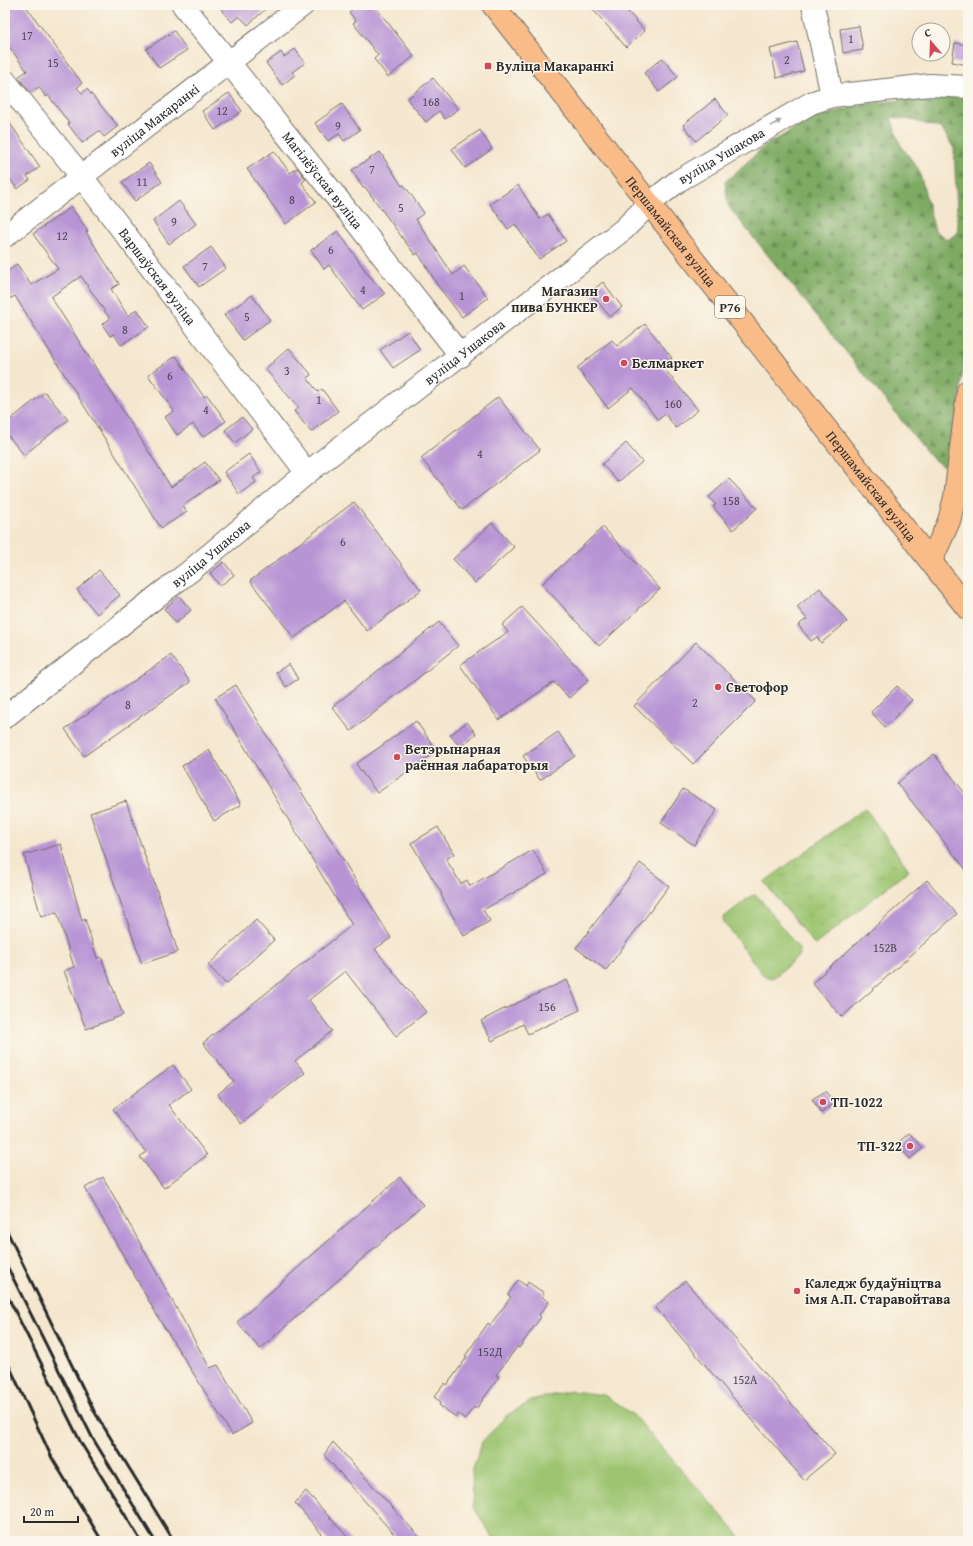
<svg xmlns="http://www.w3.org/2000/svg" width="973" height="1546" font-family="'Gentium Book Plus',serif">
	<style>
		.forest { fill: url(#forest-firs); stroke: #546a47; fill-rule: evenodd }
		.park { fill: url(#park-tufts); stroke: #64784e }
		.pitch { fill: #9dc571; stroke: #64784e }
		.building { fill: #b894d5 }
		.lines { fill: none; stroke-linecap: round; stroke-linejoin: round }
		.minor-casing { stroke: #726d64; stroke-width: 24 }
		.major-casing { stroke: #726d64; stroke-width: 24 }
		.minor { stroke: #fff; stroke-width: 22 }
		.major { stroke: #f9bc89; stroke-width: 22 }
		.rail { stroke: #2b2b2b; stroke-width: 3 }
		.oneway { fill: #a0a0a0 }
		.poi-dot { fill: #d1495b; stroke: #fbf7ec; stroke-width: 1.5 }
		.labels { text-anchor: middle; stroke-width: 3; stroke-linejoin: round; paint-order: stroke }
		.number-label { font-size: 12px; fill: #4e4556 }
		.shield { fill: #fbf7ec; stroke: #696865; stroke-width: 1 }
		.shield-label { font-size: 13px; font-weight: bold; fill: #2b2b2b }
		.poi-label { font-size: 14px; font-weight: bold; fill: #2b2b2b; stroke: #fbf7ec; text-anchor: start }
		.street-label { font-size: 14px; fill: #2b2b2b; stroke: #fbf7ec }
	</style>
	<defs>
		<pattern id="forest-firs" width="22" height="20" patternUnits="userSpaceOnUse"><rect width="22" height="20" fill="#7eaa63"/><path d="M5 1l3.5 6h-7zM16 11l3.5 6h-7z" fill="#678b52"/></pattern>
		<pattern id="park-tufts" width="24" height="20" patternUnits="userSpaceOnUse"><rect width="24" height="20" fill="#9dc571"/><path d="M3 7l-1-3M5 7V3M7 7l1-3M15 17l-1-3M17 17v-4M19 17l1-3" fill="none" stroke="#87a962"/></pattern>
	</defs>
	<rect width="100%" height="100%" fill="#fbf7ec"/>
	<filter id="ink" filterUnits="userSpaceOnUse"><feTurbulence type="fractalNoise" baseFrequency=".025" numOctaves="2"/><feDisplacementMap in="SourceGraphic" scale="8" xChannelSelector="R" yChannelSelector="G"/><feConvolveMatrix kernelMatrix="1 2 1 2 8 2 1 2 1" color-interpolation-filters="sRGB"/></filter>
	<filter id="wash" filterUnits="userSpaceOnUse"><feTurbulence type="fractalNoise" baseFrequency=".012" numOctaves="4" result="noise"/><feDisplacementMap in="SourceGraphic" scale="16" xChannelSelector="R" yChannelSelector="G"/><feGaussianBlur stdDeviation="0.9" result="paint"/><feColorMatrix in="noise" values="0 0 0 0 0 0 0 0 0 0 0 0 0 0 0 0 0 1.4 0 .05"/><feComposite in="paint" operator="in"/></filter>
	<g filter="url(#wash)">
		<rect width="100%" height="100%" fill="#f5e7cf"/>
		<path class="forest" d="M928,97L968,98V324L953,460L943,467L931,457L728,206L725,182L766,145L814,118L864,104ZM891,117L911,120L941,128L954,148L958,232L948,240L935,231L919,170L900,144Z"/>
		<path class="park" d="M865,808L909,870L815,945L764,882Z"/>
		<g class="pitch">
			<path d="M755,895L760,899L799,949L800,955L773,978H767L763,975L724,922L723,918L751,896Z"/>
			<path d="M571,1391L604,1395L633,1415L744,1541H495L473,1506L472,1472L482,1442L506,1416L535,1399Z"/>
		</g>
		<g id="blocks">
			<g class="building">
				<path d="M5,5H25L82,83L77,88L82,93L87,89L118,126L104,137L99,131L82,143L68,124L69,123L48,95L46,97L39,87L31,93L18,77L27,71L5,41Z"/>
				<path d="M218,5H270L248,25L239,16L232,22Z"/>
				<path d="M358,5H374L414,56L388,77L374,59L378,55L353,23L356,21L349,12Z"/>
				<path d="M589,5H622L645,31L626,47Z"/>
				<path d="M859,26L863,50L843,53L840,29Z"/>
				<path d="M174,31L187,50L159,68L146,49Z"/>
				<path d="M797,42L804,71L777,78L770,49Z"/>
				<path d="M955,43L968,45V65L952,62Z"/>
				<path d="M295,49L305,63L292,72L295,75L282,85L266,63L281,52L284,57Z"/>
				<path d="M662,58L678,77L659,92L644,73Z"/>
				<path d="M433,78L458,109L445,119L439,111L426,122L407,99Z"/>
				<path d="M229,93L242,111L215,130L202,111Z"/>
				<path d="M715,99L728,115L696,141L683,125Z"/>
				<path d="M342,104L360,130L344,141L339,134L328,141L315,123Z"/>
				<path d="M5,116L40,167L27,176L30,180L17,189L5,171Z"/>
				<path d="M480,130L492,149L465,168L452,149Z"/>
				<path d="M274,151L290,173L297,168L306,179L302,183L316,202L286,224L247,169Z"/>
				<path d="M380,152L402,186L404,185L424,213L416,219L453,275L464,266L488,298L462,317L438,286L418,253L415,255L365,187L363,188L352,170Z"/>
				<path d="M149,163L162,182L135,201L122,182Z"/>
				<path d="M518,185L540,219L548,214L566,241L539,259L515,224L508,229L490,204Z"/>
				<path d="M179,201L196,224L169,244L153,221Z"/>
				<path d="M71,207L88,231L86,232L119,284L111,289L128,316L137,309L149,327L121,345L114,334L110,336L102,324L110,319L81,276L51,297L171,487L205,462L219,480L183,506L187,512L161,528L15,296L5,301V274L17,264L31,285L58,269L33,234Z"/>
				<path d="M338,231L367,273L385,294L362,310L329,265L324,269L311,250Z"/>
				<path d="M211,247L226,268L199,287L184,266Z"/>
				<path d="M603,282L622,307L610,317L590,292Z"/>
				<path d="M252,295L270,320L243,340L224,315Z"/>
				<path d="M645,324L672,358L662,366L698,410L676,428L665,414L658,420L633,388L608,408L577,368L612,340L617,346Z"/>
				<path d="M408,331L420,350L393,368L380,350Z"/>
				<path d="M289,348L310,373L311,375L307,378L318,392L322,389L338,411L311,432L294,411L299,408L265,369Z"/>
				<path d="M176,356L204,397L207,395L226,421L203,437L193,424L177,435L165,417L174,411L148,375Z"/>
				<path d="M45,392L68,420L24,455L5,432V424Z"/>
				<path d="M498,397L540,450L462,510L421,458Z"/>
				<path d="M242,417L252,429L235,443L225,430Z"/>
				<path d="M626,443L642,462L618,482L602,464Z"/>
				<path d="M249,454L261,472L253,478L256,482L239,494L224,472Z"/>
				<path d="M729,479L757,508L733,530L713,507L716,505L709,497Z"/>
				<path d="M354,502L421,590L367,631L344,601L294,638L250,581Z"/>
				<path d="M492,523L514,547L475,583L453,559Z"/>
				<path d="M603,527L660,589L599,646L542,584Z"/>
				<path d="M224,562L234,575L220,586L210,573Z"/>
				<path d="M99,570L120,595L97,614L77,590Z"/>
				<path d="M820,588L847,622L821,643L817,637L811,641L798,625L807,619L797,607Z"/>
				<path d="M179,596L191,610L176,623L164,609Z"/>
				<path d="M522,607L589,680L569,698L554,682L499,720L460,665L508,632L502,625Z"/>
				<path d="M439,622L458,646L351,731L332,707Z"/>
				<path d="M696,642L756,701L693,764L634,706Z"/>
				<path d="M171,655L190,682L84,756L65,729Z"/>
				<path d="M289,664L298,679L286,687L276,672Z"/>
				<path d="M236,685L391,938L375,949L426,1012L396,1036L345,971L309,1000L332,1031L295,1061L305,1073L241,1124L218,1094L234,1081L203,1043L352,925L215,698Z"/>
				<path d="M897,686L912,700L885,727L871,712Z"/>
				<path d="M416,721L437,751L377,793L356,764Z"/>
				<path d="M467,722L476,734L460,747L450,735Z"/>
				<path d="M558,732L575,756L540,780L523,756Z"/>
				<path d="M209,750L241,805L214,821L182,766Z"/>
				<path d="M934,754L968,797V872L897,783Z"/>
				<path d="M683,789L717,810L694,845L661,823Z"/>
				<path d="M126,801L178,952L142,964L90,813Z"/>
				<path d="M438,827L454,854L446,859L461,884L467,880L470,886L533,850L547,874L483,910L490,921L464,936L441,895L442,894L411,843Z"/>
				<path d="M61,844L82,921L85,919L97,958L101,957L123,1015L86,1029L64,971L74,967L57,912L41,917L24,855Z"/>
				<path d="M640,863L669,886L606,970L576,948Z"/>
				<path d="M927,880L957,914L842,1017L812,983Z"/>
				<path d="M256,920L274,940L226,984L208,965Z"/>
				<path d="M567,980L580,1010L528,1034L523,1024L492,1041L481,1021L500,1011Z"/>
				<path d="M173,1065L191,1089L169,1105L207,1155L164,1188L140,1157L146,1152L113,1109Z"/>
				<path d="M826,1091L834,1104L821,1113L812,1099Z"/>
				<path d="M909,1133L923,1148L910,1159L897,1144Z"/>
				<path d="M103,1177L210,1368L218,1365L252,1423L232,1435L158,1317L85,1188Z"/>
				<path d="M400,1177L423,1205L260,1349L237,1322Z"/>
				<path d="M518,1280L526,1286L528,1282L544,1293L542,1297L549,1302L539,1315L541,1317L519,1348L517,1347L496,1375L499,1377L476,1409L474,1407L465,1419L458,1414L456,1417L439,1405L441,1402L434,1397L445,1383L447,1385L467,1357L465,1356L488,1323L490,1325L511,1297L508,1295Z"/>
				<path d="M685,1281L835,1454L804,1480L655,1307Z"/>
				<path d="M333,1442L423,1541H400L324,1455Z"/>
				<path d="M306,1491L351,1541H328L295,1503Z"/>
			</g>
		</g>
	</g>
	<g filter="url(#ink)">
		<use href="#blocks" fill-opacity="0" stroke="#726d64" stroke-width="1"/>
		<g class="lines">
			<defs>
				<g id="minor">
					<path id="s1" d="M183,5L345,208L461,356"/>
					<path d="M813,5L832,96"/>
					<path id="s2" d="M5,81L82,177L307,473"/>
					<path id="s3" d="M5,236L303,5"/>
					<path id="s4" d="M5,717L160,594L189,572L307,473L624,229L649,204L678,181L811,103L832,96L930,85L968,87"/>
				</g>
				<g id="major">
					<path id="s5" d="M493,5L968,609"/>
					<path d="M931,561L949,521L955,497L968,391"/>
				</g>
			</defs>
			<use href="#minor" class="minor-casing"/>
			<use href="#major" class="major-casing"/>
			<use href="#minor" class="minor"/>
			<use href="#major" class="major"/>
			<g class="rail">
				<path d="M5,1227L94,1411L174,1541"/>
				<path d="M5,1262L92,1437L155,1541"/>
				<path d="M5,1291L81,1443L141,1541"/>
				<path d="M5,1357L52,1458L102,1541"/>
			</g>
		</g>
		<defs><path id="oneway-solid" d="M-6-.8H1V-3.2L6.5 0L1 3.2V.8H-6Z"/></defs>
		<use class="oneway" href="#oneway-solid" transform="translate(776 123) rotate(-31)"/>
	</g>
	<g class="poi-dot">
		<rect x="484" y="62" width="8" height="8" rx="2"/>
		<circle cx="606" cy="299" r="4"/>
		<circle cx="624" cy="363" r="4"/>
		<circle cx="718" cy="687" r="4"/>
		<circle cx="397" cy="757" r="4"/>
		<circle cx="823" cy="1102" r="4"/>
		<circle cx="910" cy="1146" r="4"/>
		<circle cx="797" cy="1291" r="4"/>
	</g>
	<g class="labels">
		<g class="number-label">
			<text x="27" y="40">17</text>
			<text x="851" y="43">1</text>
			<text x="787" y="64">2</text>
			<text x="53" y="67">15</text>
			<text x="431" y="106">168</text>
			<text x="222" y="115">12</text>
			<text x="338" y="130">9</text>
			<text x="372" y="174">7</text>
			<text x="142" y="186">11</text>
			<text x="292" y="204">8</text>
			<text x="401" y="212">5</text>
			<text x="174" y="226">9</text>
			<text x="62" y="240">12</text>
			<text x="331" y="254">6</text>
			<text x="205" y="271">7</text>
			<text x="363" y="294">4</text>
			<text x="462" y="300">1</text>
			<text x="247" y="321">5</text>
			<text x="125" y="334">8</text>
			<text x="287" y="375">3</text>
			<text x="170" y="380">6</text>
			<text x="319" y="404">1</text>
			<text x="673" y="408">160</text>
			<text x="206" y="414">4</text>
			<text x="480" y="458">4</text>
			<text x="731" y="505">158</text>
			<text x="343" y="546">6</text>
			<text x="695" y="707">2</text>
			<text x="128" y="709">8</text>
			<text x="885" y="952">152В</text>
			<text x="547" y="1011">156</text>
			<text x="490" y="1356">152Д</text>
			<text x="745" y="1384">152А</text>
		</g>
		<rect class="shield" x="715" y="296" width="30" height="22" rx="3"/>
		<g class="shield-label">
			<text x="730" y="312">Р76</text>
		</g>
		<g class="poi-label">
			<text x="496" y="71">Вуліца Макаранкі</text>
			<text x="598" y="296" text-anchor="end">Магазин<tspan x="598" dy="16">пива БУНКЕР</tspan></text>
			<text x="632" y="368">Белмаркет</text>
			<text x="726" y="692">Светофор</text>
			<text x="405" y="754">Ветэрынарная<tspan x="405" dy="16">раённая лабараторыя</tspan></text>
			<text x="831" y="1107">ТП-1022</text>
			<text x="902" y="1151" text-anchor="end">ТП-322</text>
			<text x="805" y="1288">Каледж будаўніцтва<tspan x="805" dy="16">імя А.П. Старавойтава</tspan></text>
		</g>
		<g class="street-label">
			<text dy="5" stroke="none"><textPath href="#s3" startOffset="189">вуліца Макаранкі</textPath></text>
			<text dy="5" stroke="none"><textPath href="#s4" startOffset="911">вуліца Ушакова</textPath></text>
			<text dy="5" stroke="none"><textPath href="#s1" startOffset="224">Магілёўская вуліца</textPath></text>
			<text dy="5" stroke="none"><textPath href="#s5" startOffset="288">Першамайская вуліца</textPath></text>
			<text dy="5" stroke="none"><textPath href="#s2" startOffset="248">Варшаўская вуліца</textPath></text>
			<text dy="5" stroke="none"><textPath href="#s4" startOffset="587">вуліца Ушакова</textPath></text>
			<text dy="5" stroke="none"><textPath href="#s5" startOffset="612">Першамайская вуліца</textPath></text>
			<text dy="5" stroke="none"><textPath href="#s4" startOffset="263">вуліца Ушакова</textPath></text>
		</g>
	</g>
	<rect width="973" height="1546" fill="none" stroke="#fbf7ec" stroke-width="20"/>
	<g transform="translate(931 42) rotate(341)"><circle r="19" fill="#fbf7ec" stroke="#a8a59f"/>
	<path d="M0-3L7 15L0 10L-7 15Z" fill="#d1495b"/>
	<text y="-6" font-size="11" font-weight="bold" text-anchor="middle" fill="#2b2b2b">С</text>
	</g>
	<path d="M24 1516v6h54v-6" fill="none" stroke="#2b2b2b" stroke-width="2"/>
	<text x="30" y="1516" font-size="12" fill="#2b2b2b" stroke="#fbf7ec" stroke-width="3" paint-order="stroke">20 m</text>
</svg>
